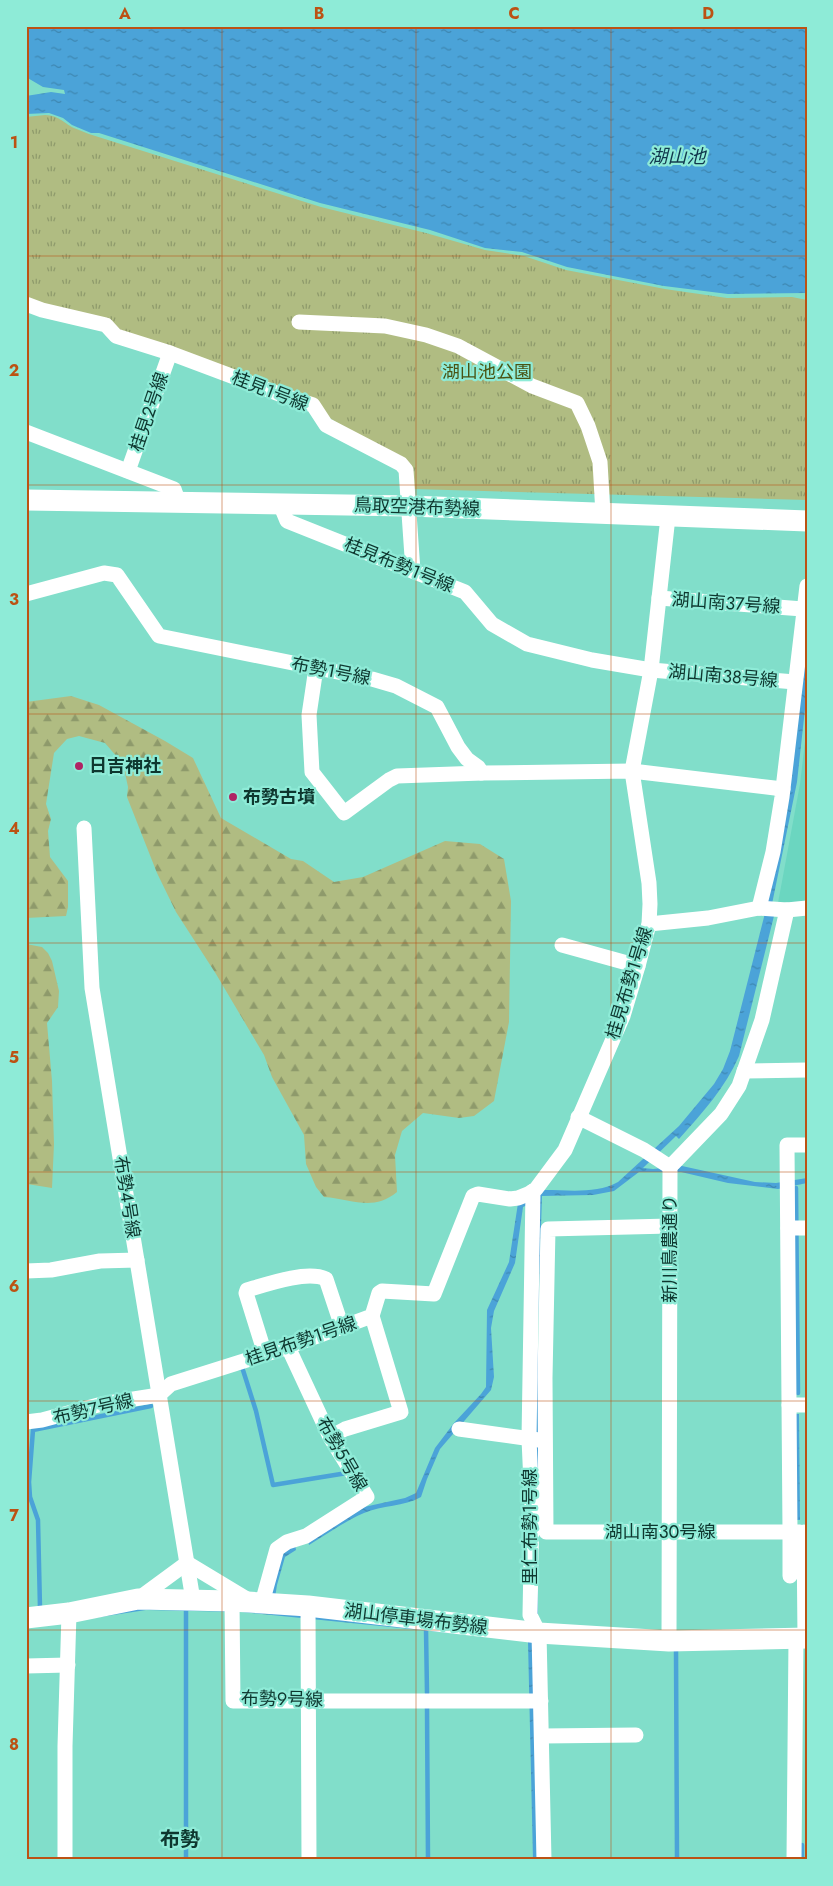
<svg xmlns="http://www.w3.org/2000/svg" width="833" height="1886" font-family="Jost,'Noto Sans JP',sans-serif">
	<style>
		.built { fill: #6bd6c0 }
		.forest { fill: url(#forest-firs) }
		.park { fill: url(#park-tufts) }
		.water { fill: url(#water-ripples) }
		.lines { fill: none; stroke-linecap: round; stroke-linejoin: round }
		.stream { stroke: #4ba3d8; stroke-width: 4.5 }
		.street { stroke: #fff; stroke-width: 15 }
		.secondary { stroke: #fff; stroke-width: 21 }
		.grid { fill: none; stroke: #bc5213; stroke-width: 1; stroke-opacity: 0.55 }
		.poi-dot { fill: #af2464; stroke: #8eebd7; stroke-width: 2 }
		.labels { text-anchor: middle; stroke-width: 4.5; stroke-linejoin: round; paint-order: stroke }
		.park-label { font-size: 18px; fill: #4a5414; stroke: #8eebd7 }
		.street-label { font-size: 18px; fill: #0e372f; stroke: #8eebd7 }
		.poi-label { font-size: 18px; font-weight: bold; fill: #0e372f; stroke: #8eebd7; text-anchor: start }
		.water-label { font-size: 19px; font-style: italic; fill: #11374d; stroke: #8eebd7 }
		.quarter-label { font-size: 20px; font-weight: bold; fill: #0e372f; stroke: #8eebd7 }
		.neatline { fill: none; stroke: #bc5213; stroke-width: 2 }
		.grid-label { font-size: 16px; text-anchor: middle; font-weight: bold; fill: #bc5213 }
	</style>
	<defs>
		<pattern id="forest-firs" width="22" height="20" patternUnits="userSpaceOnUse" patternTransform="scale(1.25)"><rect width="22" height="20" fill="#b0bc82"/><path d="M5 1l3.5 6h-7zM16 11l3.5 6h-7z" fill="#8e9a6b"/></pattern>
		<pattern id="park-tufts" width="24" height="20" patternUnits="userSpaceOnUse" patternTransform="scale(1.25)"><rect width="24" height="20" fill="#b0bc82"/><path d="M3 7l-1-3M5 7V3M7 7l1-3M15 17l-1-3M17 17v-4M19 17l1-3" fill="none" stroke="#8e9a6b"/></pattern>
		<pattern id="water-ripples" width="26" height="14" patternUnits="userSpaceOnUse" patternTransform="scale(1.25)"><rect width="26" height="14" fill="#4ba3d8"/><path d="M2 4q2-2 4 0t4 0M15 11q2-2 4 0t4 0" fill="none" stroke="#3d86b0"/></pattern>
	</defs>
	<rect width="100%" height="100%" fill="#81deca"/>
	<path class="built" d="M807,725V901L778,903L800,784Z"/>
	<g class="forest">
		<path d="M71,696L99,705L165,741L193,758L221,818L291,859L303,861L334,882L363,877L445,841L480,844L504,859L511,901L509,1022L494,1101L474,1116L459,1118L423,1113L402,1131L395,1155L397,1192C372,1212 353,1199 324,1197L316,1187L306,1164L304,1135L272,1077L264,1055L216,974L176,912L157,873L127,797L128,787L123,764L105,743L79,736L67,739L54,753L46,804L51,819L48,831L50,857L68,881V907L66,916L26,918V702Z"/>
		<path d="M26,944L42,947L48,953L52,961L59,991L58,1007L47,1023L52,1081L54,1144L52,1188L27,1184L26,1180Z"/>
	</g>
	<path class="park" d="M45,115C60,116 62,122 74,128C79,130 84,132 89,134L321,207L426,233L485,250L524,256L566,270L665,289L727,298L792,297L807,300V500L413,489L381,449L331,419L314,401L26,297V117Z"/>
	<g class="water">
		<path d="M26,26H807V293L728,294L664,286L567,267L522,252L485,248L430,230L320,203L99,133H91L72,125L63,118L49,113L26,114V96L51,92L65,94L64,90L43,87L26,77Z"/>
		<path d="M807,609V691L797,782L772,904L774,916L739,1056C725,1088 703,1112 679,1139L676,1136L643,1168L653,1169L682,1166L755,1182L776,1183L807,1178V1183L778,1189L728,1183L681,1172H639L614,1191L593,1195L542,1196L538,1322V1860H533L528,1642L532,1203L523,1207L515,1263L494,1311L491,1328L494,1377L491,1390L440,1449L427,1479L421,1497C404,1507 382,1505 364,1513C345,1521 327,1534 309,1545L308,1540L364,1507L405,1498L416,1493L435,1448L454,1423L481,1394L486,1387L487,1310L509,1262L518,1203L539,1192L545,1190C569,1190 596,1194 618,1182L679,1126L714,1084L723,1069L730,1051L764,917Z"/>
		<path d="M795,1414H799L800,1520H796Z"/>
		<path d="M295,1544L296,1550L285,1557L277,1585L273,1610L519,1640L242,1612L146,1610L61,1623L148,1606L267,1610L279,1557Z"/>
	</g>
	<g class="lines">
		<g class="stream">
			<path d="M796,1188L798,1393"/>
			<path d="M239,1368L242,1367L256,1411L273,1485L347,1473"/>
			<path d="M40,1608L38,1520L30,1497L29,1482L33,1430L151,1406"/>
			<path d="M426,1629L427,1693"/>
			<path d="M676,1649L677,1860"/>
			<path d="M427,1707L428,1860"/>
			<path d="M186,1860V1609"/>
			<path d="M802,1860V1845"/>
		</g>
		<g class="street">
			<path d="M26,304L42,310L106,325L116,336L170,353L279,394L313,405L326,425L401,464L406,470L413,571"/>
			<path d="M299,322L385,326L426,335L458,346L532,386L577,403L588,426L600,462L603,514"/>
			<path d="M26,432L174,489L179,503"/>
			<path d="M128,471L170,353"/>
			<path d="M280,504L287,521L465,592L492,624L527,644L592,660L651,670L795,682"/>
			<path d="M26,594L104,573L117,575L159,636L372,679L396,686L437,707L458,747L467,759L478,767L482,773L632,771L783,789"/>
			<path d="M659,598L803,609"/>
			<path d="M316,668L309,715L312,772L344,813L389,780L397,776L482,773"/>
			<path d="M84,828L92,988L193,1600"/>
			<path d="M759,908L773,852L782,797L807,586"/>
			<path d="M649,924L708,918L759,908L787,910"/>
			<path d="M562,945L638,966"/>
			<path d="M744,1071L807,1070"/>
			<path d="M578,1117L644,1150L670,1167"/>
			<path d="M533,1191L529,1439L532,1506L530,1615L539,1633L544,1860"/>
			<path d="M670,1226L548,1229L545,1378L546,1532H790L787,1145H807"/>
			<path d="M788,1228H807"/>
			<path d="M26,1271L51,1270L100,1261L137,1260"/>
			<path d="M265,1354L246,1293L247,1290C267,1284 307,1270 326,1279L342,1327"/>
			<path d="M789,1405H807"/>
			<path d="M26,1422L42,1420L102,1404L159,1395L171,1384L285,1348L372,1316L379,1293L382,1291L434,1294L473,1196L478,1194L510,1199L518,1198L528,1194L536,1189L565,1150L623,1016L638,966L649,924L650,904L649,883L632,771L651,670L668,517"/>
			<path d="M459,1429L539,1440"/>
			<path d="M330,1437L345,1429L401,1412L372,1316"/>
			<path d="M804,1532L805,1638"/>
			<path d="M187,1563L250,1601"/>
			<path d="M790,1576V1532H800"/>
			<path d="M138,1599L187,1563"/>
			<path d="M232,1601L233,1701H541"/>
			<path d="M262,1603L277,1549L287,1542L306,1536L367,1497L330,1437L288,1347"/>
			<path d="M308,1606L309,1860"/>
			<path d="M669,1641L670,1167L721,1114L739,1086L762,1020L787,910L807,908"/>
			<path d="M26,1666L68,1665"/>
			<path d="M542,1736L636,1735"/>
			<path d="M65,1860V1746L69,1613"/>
			<path d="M794,1860L796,1638"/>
		</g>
		<g class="secondary">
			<path d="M26,500L409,506L807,521"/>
			<path d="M26,1618L69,1613L138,1599L232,1601L308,1606L539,1633L669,1641L807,1638"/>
		</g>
	</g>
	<path class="grid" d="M222,26V1860M416,26V1860M611,26V1860M26,256H807M26,485H807M26,714H807M26,943H807M26,1172H807M26,1401H807M26,1630H807"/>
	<g class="poi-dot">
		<circle cx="79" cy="766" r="5"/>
		<circle cx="233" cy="797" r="5"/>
	</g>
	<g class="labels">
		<g class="park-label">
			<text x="487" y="378">湖山池公園</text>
		</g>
		<g class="street-label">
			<text transform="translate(270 391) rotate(21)" y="6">桂見1号線</text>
			<text transform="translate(149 412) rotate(-71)" y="6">桂見2号線</text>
			<text transform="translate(417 507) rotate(2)" y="6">鳥取空港布勢線</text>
			<text transform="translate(399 565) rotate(22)" y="6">桂見布勢1号線</text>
			<text transform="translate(726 603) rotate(4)" y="6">湖山南37号線</text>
			<text transform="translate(331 671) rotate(11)" y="6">布勢1号線</text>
			<text transform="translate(723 676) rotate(5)" y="6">湖山南38号線</text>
			<text transform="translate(629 983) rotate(-73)" y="6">桂見布勢1号線</text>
			<text transform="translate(127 1197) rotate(81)" y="6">布勢4号線</text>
			<text transform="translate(670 1249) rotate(-90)" y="6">新川鳥農通り</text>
			<text transform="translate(301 1341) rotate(-19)" y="6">桂見布勢1号線</text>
			<text transform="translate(93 1409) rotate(-13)" y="6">布勢7号線</text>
			<text transform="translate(342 1454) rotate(60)" y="6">布勢5号線</text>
			<text transform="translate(530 1527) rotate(-90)" y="6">里仁布勢1号線</text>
			<text x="660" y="1538">湖山南30号線</text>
			<text transform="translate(416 1619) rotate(7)" y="6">湖山停車場布勢線</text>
			<text transform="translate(282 1699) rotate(1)" y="6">布勢9号線</text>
		</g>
		<g class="poi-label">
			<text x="89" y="772">日吉神社</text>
			<text x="243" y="803">布勢古墳</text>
		</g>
		<g class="water-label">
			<text x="677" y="163">湖山池</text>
		</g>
		<g class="quarter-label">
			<text x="180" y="1846">布勢</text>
		</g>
	</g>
	<rect width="833" height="1886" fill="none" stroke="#8eebd7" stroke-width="55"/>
	<rect x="28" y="28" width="778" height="1830" class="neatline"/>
	<g class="grid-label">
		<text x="125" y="19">A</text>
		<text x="319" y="19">B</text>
		<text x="514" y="19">C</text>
		<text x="708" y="19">D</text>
		<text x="14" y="148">1</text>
		<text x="14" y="376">2</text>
		<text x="14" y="605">3</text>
		<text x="14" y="834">4</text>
		<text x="14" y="1063">5</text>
		<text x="14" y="1292">6</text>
		<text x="14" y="1521">7</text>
		<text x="14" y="1750">8</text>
	</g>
</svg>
